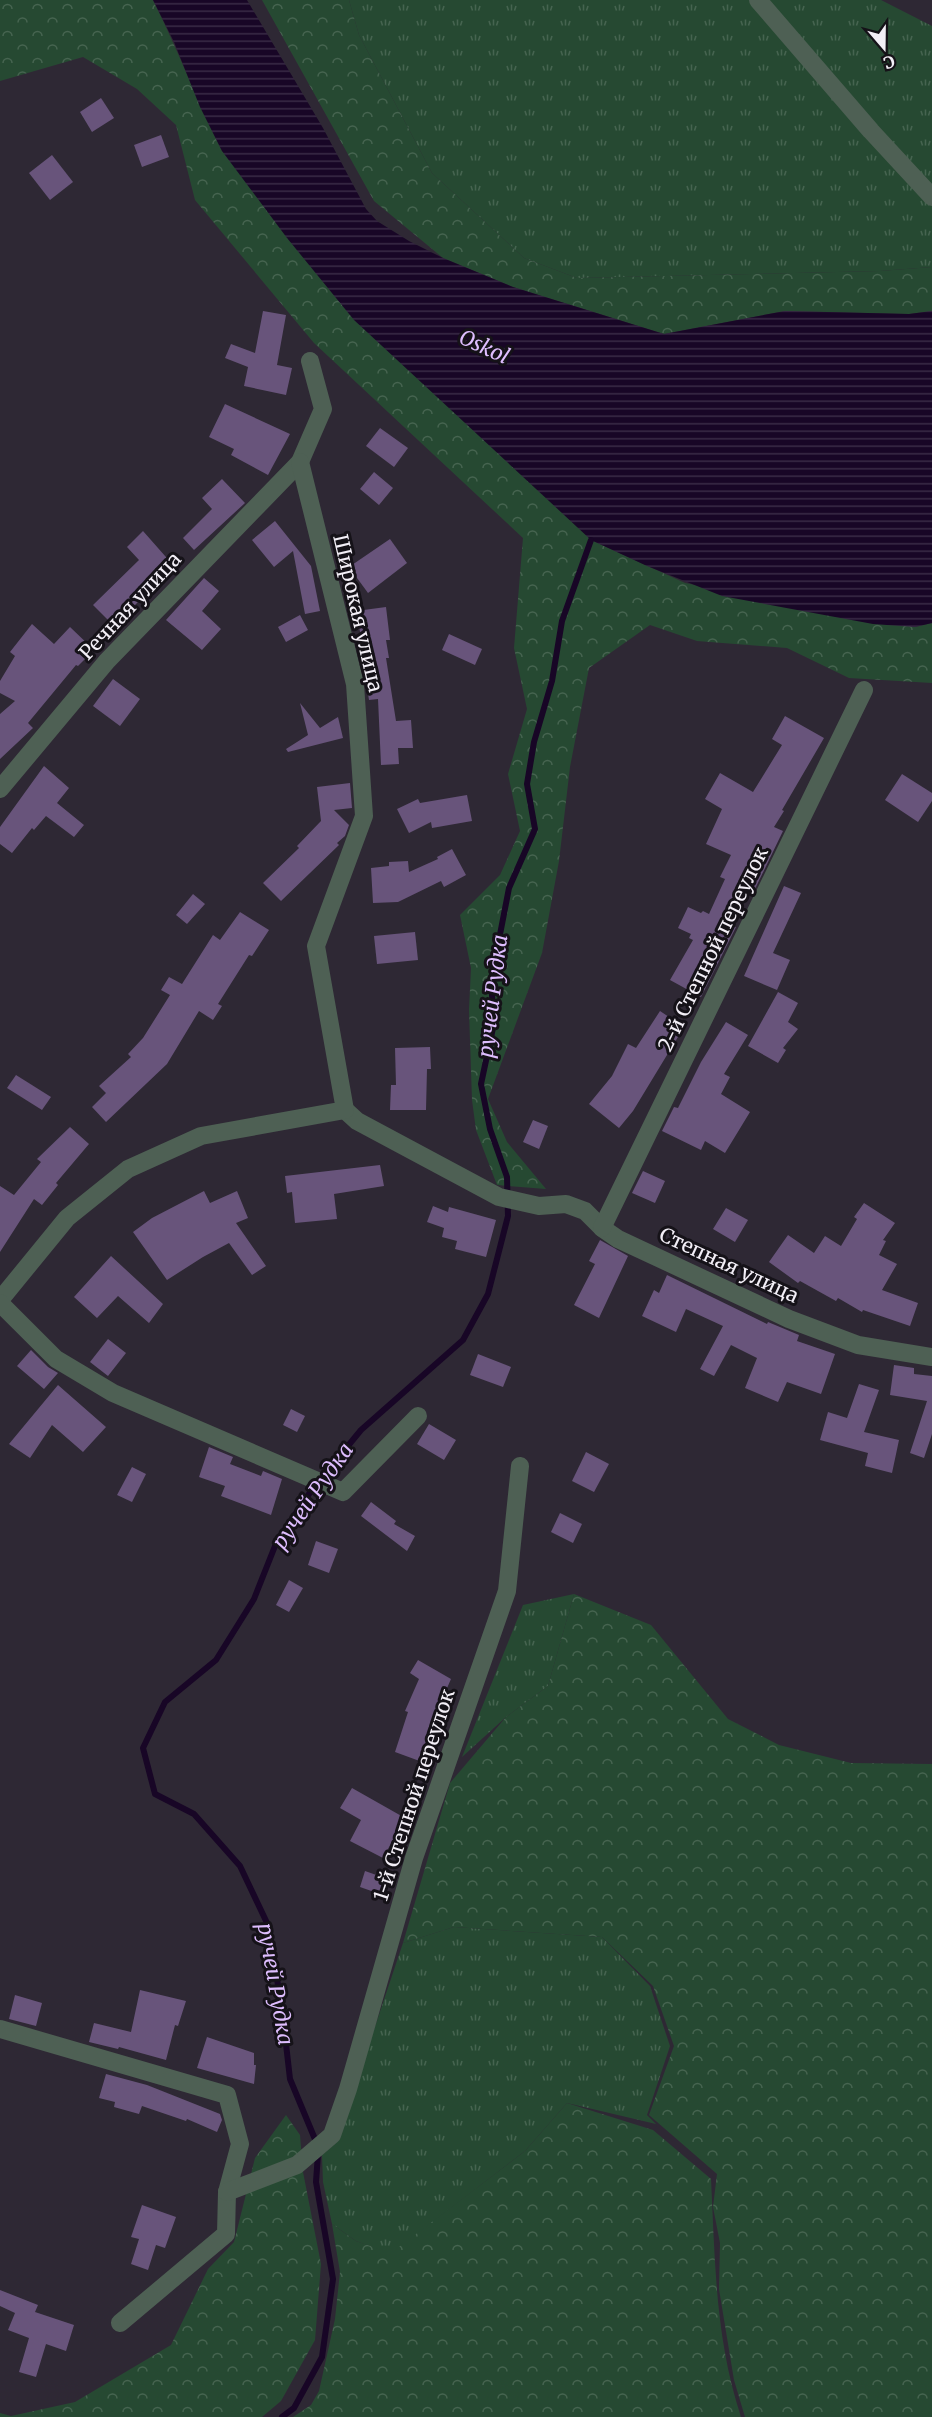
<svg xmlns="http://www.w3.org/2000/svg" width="932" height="2417" font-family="Merriweather,serif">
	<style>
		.grass { fill: url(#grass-tufts) }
		.forest { fill: url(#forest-crowns) }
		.water { fill: url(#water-rules) }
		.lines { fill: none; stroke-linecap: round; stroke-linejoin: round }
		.stream { stroke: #180626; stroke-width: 6 }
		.building { fill: #68547b }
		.minor { stroke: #4e6054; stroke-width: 18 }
		.labels { text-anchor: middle; stroke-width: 6; stroke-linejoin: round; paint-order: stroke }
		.street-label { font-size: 20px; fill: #f3eff7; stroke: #151218 }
		.water-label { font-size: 21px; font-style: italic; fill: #debdfe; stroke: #151218 }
	</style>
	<defs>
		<pattern id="grass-tufts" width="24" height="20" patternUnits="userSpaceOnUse" patternTransform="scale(1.5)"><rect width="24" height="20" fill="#264932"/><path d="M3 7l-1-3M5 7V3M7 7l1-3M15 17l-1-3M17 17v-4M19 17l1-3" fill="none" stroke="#466450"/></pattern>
		<pattern id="forest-crowns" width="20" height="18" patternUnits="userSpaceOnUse" patternTransform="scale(1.5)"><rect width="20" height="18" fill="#264932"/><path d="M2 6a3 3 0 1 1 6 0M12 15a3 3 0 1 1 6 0" fill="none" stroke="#466450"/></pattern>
		<pattern id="water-rules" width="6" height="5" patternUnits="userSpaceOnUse" patternTransform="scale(1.5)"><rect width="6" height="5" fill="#180626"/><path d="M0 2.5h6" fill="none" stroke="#3a2b46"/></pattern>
	</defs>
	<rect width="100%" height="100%" fill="#2e2834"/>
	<g class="grass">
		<path d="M349,0H881L932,26V267L880,271L577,278L524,258L432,173L359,35Z"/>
		<path d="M574,1594L548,1686L506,1717L462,1757L523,1605Z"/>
		<path d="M454,1927L602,1937L650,1986L670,2046L647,2115L656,2124L567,2103L525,2151L391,2254L356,2241L332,2224L323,2182L322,2155L336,2143L403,1943Z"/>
	</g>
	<g class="forest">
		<path d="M0,0H153C178,50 197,101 222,151L591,540L685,583L915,627L932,623V683L849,678L787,648L697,641L650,625L589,668L570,767L559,861L542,953L488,1099L507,1142L546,1189L497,1185L476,1130L472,1100L469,1010L471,968L460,915L500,875L520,831L508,774L527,709L514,648L523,538L314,343L195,200L176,125L137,89L83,57L0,81Z"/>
		<path d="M262,0H349L359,35L432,173L524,258L577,278L880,271L932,267V311L909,314L785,311L664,334L513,287L443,258L374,201Z"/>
		<path d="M574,1594L651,1625L728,1719L779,1745L851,1763L932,1764V2417H745L734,2380L719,2289L720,2243L713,2207L717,2174L649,2115L674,2046L653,1986L602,1937L454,1927L403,1943L450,1783L506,1717L548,1686Z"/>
		<path d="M567,2103L653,2130L711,2179C715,2260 715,2338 741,2417H293L311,2405L319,2391L335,2319L340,2272L332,2224L356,2241L391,2253L525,2151Z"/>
		<path d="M286,2115L300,2135L303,2172L321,2264L315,2340L281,2401L262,2417H0V2413L11,2416L75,2402L171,2345L208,2269L234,2242L255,2158Z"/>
	</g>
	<path class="water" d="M153,0H247L323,128L366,209L377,221L409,241L443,258L513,287L664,334L785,311L909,314L932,311V623L915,627L873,624L722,596L647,566L591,540L354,320L287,238L222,151L200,107L174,42Z"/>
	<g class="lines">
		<g class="stream">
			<path d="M317,2144L290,2079L282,2009L268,1925L240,1866L194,1814L155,1794L143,1748L165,1702L216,1660L254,1599L277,1541L311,1491L361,1430L463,1340L488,1294L508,1216L507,1177L490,1129L481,1084L494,1023L491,981L509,888L535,829L527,784L534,742L552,681L562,621L591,540"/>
			<path d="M282,2417L294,2408L322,2357L333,2279L316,2182L318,2154"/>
		</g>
	</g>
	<g class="building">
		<path d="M101,98L114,118L92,132L80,112Z"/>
		<path d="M161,135L169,157L142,167L134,145Z"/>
		<path d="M52,155L73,182L50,200L29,173Z"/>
		<path d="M263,311L286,315L277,365L292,368L286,395L244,386L248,367L225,358L231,344L255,353Z"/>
		<path d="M225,404L290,434L268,475L231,455L234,449L209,437Z"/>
		<path d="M380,428L408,448L394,467L366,446Z"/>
		<path d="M374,472L393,488L379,505L360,489Z"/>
		<path d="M222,479L245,503L194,550L183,538L212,509L202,498Z"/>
		<path d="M275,521L311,566L320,611L305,614L293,551L274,567L252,540Z"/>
		<path d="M143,531L173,565L139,594L143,597L114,626L93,605L139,560L127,547Z"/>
		<path d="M390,539L407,563L368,593L349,567Z"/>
		<path d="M204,578L219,591L202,611L221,629L202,650L166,620Z"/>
		<path d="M386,607L390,640H386L389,658H386L396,721L411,720L413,748H398L399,764L381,765L378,699L369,700L364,668H367L356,611Z"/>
		<path d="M300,615L308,630L286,642L278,627Z"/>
		<path d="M32,624L54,644L70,627L94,650L78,666L76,665L28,723L33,728L0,759V714L15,701L0,693V681L15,656L10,652Z"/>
		<path d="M449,634L482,649L475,665L442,650Z"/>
		<path d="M113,679L140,699L120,726L93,706Z"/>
		<path d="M300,703L320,728L338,717L343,738L288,752L286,749L308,735Z"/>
		<path d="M785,716L824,738L782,810L784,811L774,827L783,831L753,893L746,889L730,925L736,927L701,997L670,980L693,940L689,938L691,934L678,928L688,907L701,913L703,911L709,914L725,879L720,877L731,855L706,844L722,809L705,799L720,773L753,792L782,745L772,739Z"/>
		<path d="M44,766L69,788L57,803L84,825L74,837L46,816L34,830L32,828L12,853L0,844V827Z"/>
		<path d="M902,774L932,793V801L918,822L885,800Z"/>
		<path d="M350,783L352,808L334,810L349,825L345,836L337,843L339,845L281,901L263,883L299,848L297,846L321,821L317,787Z"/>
		<path d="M467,795L472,821L432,828L431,822L409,833L397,809L418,799L420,803Z"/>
		<path d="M452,849L466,875L444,887L441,881L398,902L373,903L371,868L389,866V862L408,861L409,872L438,859L437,857Z"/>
		<path d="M784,886L801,893L773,953L790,960L777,990L744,976Z"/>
		<path d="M193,894L205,904L187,924L176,915Z"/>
		<path d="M240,912L269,930L252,956L249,955L218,1004L222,1006L213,1020L199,1011L167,1064L106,1122L92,1107L106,1093L99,1086L131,1057L128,1054L143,1038L170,995L161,990L169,977L182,984L213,935L220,940Z"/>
		<path d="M415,932L418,960L377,964L374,936Z"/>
		<path d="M778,992L798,1003L788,1022L798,1029L783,1048L786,1050L778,1063L748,1046Z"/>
		<path d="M660,1011L684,1027L633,1111L619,1128L589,1104L612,1076L628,1044L636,1048Z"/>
		<path d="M726,1022L748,1035L724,1074L730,1077L721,1094L750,1112L725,1153L705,1141L701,1150L662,1131L674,1107L678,1108L701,1062Z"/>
		<path d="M430,1047L431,1069H427L426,1110H390L391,1085H396L395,1048Z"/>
		<path d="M16,1075L51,1097L42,1110L7,1088Z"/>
		<path d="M533,1120L548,1126L539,1149L523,1142Z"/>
		<path d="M70,1127L89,1144L56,1183L58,1185L42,1205L34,1199L0,1252V1186L14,1195L41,1162L37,1159Z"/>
		<path d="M380,1165L384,1186L334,1194L337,1219L295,1223L292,1192L287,1193L285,1176Z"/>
		<path d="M643,1171L665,1181L655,1203L632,1193Z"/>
		<path d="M204,1191L210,1203L237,1191L248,1218L236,1223L266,1266L252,1275L229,1243L203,1257L167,1280L133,1232L152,1218Z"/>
		<path d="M864,1203L895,1223L883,1240L886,1241L879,1255L897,1264L882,1290L918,1303L910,1326L863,1310L862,1312L838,1298L836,1301L800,1281L798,1283L769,1262L788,1235L814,1253L825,1236L841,1246L857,1219L854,1217Z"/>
		<path d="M433,1206L448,1212L449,1207L496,1220L486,1257L455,1249L457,1241L442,1237L444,1228L427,1222Z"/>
		<path d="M726,1208L748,1220L735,1242L713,1229Z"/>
		<path d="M600,1240L628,1256L599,1318L574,1305L595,1264L589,1261Z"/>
		<path d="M111,1256L163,1304L149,1323L118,1296L97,1318L74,1297Z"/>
		<path d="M667,1275L767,1324L768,1322L799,1335L797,1341L835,1354L821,1394L787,1382L778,1402L745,1388L757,1358L731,1345L714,1376L700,1369L723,1326L686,1309L676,1332L642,1316L654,1290L659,1293Z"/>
		<path d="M108,1339L126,1353L108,1376L90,1362Z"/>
		<path d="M31,1350L48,1367L58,1373L44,1389L17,1366Z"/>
		<path d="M478,1354L511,1367L503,1387L470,1375Z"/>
		<path d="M894,1365L914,1368V1374L932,1376V1434L924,1458L910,1453L927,1401L890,1395Z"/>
		<path d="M859,1384L879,1390L864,1432L899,1440L892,1473L865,1466L868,1453L820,1440L828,1412L847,1418Z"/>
		<path d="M58,1385L106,1427L83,1452L52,1425L30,1458L9,1444Z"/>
		<path d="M291,1409L305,1416L297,1432L283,1425Z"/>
		<path d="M429,1424L456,1440L444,1460L417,1444Z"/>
		<path d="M209,1447L233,1457L230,1464L261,1476L263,1471L282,1479L271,1515L221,1496L225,1486L199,1477Z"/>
		<path d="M586,1452L609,1464L594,1492L572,1481Z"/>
		<path d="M132,1467L146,1474L132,1502L117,1495Z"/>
		<path d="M371,1502L396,1521L394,1524L415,1536L407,1551L361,1516Z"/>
		<path d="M560,1513L582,1524L573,1543L551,1532Z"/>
		<path d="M316,1541L338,1549L329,1573L308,1565Z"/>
		<path d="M289,1580L303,1588L289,1612L276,1605Z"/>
		<path d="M418,1660L451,1679L426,1736L433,1738L425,1763L395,1752L408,1712L405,1711L419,1679L410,1673Z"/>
		<path d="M352,1788L405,1818L383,1858L350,1841L361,1820L340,1808Z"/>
		<path d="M365,1871L385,1878L380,1894L360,1887Z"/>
		<path d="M140,1990L186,2001L178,2026L175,2025L166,2060L119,2047L118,2049L89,2042L94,2023L131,2032Z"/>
		<path d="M15,1995L42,2003L36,2026L9,2019Z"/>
		<path d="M207,2037L254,2053V2065H256L254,2084L197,2068Z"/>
		<path d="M106,2074L147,2085L220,2114L222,2120L217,2132L187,2119L186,2121L142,2106L139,2114L114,2107L115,2102L99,2098Z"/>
		<path d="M142,2205L176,2217L165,2248L156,2245L148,2270L131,2264L139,2239L131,2237Z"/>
		<path d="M0,2290L38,2305L35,2312L74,2325L66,2351L46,2344L36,2377L19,2372L29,2338L8,2330L15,2313L0,2306Z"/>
	</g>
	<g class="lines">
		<g class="minor">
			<path d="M758,0L871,131L932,197"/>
			<path d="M0,789L107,661L300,462L323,409L310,361"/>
			<path d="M345,1110L357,1121L499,1197L539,1206L566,1204L585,1211L602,1228L618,1239L789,1319L858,1345L932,1357"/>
			<path d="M602,1228L864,690"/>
			<path d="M0,1300L67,1218L128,1169L201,1136L345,1110L316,946L364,816L355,684L300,462"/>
			<path d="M0,1303L56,1359L113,1393L343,1492L418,1416"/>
			<path d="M0,2029L227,2095L240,2144L227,2192L226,2234L120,2323"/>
			<path d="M227,2192L297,2165L332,2135L348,2089L414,1858L507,1591L520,1466"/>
		</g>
	</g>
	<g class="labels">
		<g class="street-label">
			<text transform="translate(130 606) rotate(-47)" y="7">Речная улица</text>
			<text transform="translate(358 613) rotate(77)" y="7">Широкая улица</text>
			<text transform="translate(713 949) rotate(-64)" y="7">2-й Степной переулок</text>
			<text transform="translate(729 1265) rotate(25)" y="7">Степная улица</text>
			<text transform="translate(414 1795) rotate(-72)" y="7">1-й Степной переулок</text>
		</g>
		<g class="water-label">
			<text transform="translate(484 347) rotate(25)" y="7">Oskol</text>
			<text transform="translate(493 996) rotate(-83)" y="7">ручей Рудка</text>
			<text transform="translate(313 1496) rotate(-55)" y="7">ручей Рудка</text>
			<text transform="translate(275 1984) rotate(80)" y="7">ручей Рудка</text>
		</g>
	</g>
	<g transform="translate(884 48) rotate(160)" stroke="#151218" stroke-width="4.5" paint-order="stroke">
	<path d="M0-4.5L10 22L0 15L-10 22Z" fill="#f3eff7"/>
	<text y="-9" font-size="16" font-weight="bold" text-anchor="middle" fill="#f3eff7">С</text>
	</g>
</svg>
